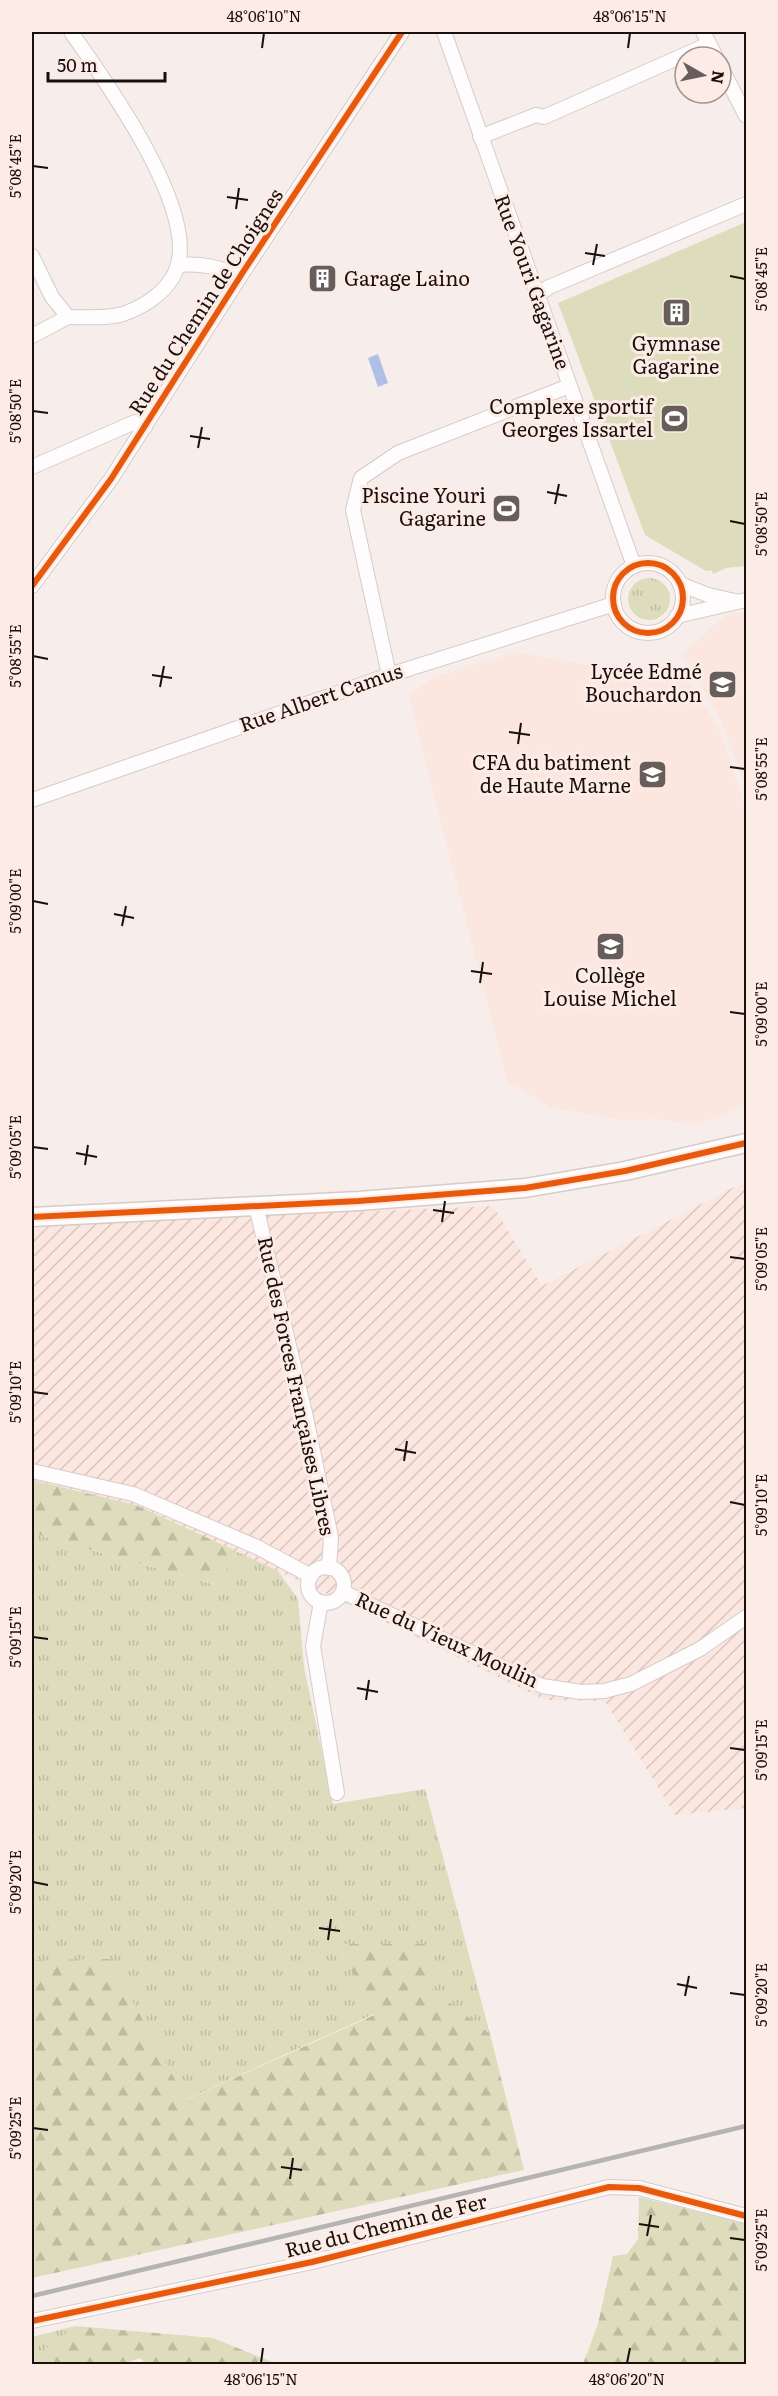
<svg xmlns="http://www.w3.org/2000/svg" width="778" height="2396" font-family="Literata,serif">
	<style>
		.built { fill: #fbe7df }
		.industrial { fill: url(#industrial-furrows) }
		.grass { fill: url(#grass-tufts) }
		.forest { fill: url(#forest-firs) }
		.garden { fill: #dddcbc }
		.water { fill: #b0c0e4 }
		.lines { fill: none; stroke-linecap: round; stroke-linejoin: round }
		.minor-casing { stroke: #d5ccc9; stroke-width: 16 }
		.tertiary-casing { stroke: #d5ccc9; stroke-width: 21 }
		.minor { stroke: #fefcfc; stroke-width: 14 }
		.tertiary { stroke: #fefcfc; stroke-width: 18 }
		.rail { stroke: #b6b3b3; stroke-width: 4.5 }
		.cycleway-casing { stroke: #fdebe5; stroke-width: 10 }
		.cycleway { stroke: #e8590c; stroke-width: 6 }
		.ticks { fill: none; stroke: #19100d; stroke-width: 2 }
		.labels { text-anchor: middle; stroke-width: 6; stroke-linejoin: round; paint-order: stroke }
		.poi-label { font-size: 20px; fill: #19100d; stroke: #fdebe5; text-anchor: end }
		.street-label { font-size: 20px; fill: #19100d; stroke: #fdebe5 }
		.neatline { fill: none; stroke: #19100d; stroke-width: 2 }
		.ticks-label { font-size: 15px; text-anchor: middle; fill: #19100d }
	</style>
	<defs>
		<pattern id="industrial-furrows" width="10" height="10" patternUnits="userSpaceOnUse" patternTransform="scale(1.5)"><rect width="10" height="10" fill="#fbe7df"/><path d="M-1 1l2-2M0 10L10 0M9 11l2-2" fill="none" stroke="#d7c5be"/></pattern>
		<pattern id="grass-tufts" width="24" height="20" patternUnits="userSpaceOnUse" patternTransform="scale(1.5)"><rect width="24" height="20" fill="#dddcbc"/><path d="M3 7l-1-3M5 7V3M7 7l1-3M15 17l-1-3M17 17v-4M19 17l1-3" fill="none" stroke="#bdbca0"/></pattern>
		<pattern id="forest-firs" width="22" height="20" patternUnits="userSpaceOnUse" patternTransform="scale(1.5)"><rect width="22" height="20" fill="#dddcbc"/><path d="M5 1l3.5 6h-7zM16 11l3.5 6h-7z" fill="#bdbca0"/></pattern>
	</defs>
	<rect width="100%" height="100%" fill="#f7eeeb"/>
	<g class="built">
		<path d="M746,612V787L718,714L682,654L727,614Z"/>
		<path d="M516,652L691,684L719,729L746,809V1105L695,1125L657,1119L622,1120L550,1107L507,1082L409,695L432,678Z"/>
	</g>
	<path class="industrial" d="M746,1181V1808L675,1815L605,1701L545,1700L338,1599L136,1505L32,1480V1226L493,1206L542,1286Z"/>
	<g class="grass">
		<circle cx="649" cy="599" r="21"/>
		<path d="M32,1533L216,1585L238,1552L278,1571L298,1599L304,1667L333,1804L425,1789L490,2034L426,1985L338,1944L374,2014L185,2100L110,1960H32Z"/>
		<path d="M75,2326L32,2360V2337Z"/>
	</g>
	<g class="forest">
		<path d="M32,1480L136,1505L238,1552L216,1585L32,1533Z"/>
		<path d="M338,1944H425L427,1985L490,2034L524,2170L32,2278V1960L110,1959L186,2100L374,2015Z"/>
		<path d="M639,2197L746,2224V2364H583L598,2324L613,2256L627,2254L638,2239Z"/>
		<path d="M75,2326L213,2338L277,2364H146L140,2358L123,2364H32V2360Z"/>
	</g>
	<path class="garden" d="M746,222V566L726,568L713,574L712,570L706,571L645,535L558,303Z"/>
	<path class="water" d="M378,354L388,383L378,387L368,358Z"/>
	<g class="lines">
		<defs>
			<g id="minor">
				<path d="M444,32L634,566"/>
				<path d="M703,32L716,57"/>
				<path d="M721,67L746,116"/>
				<path d="M480,137L536,115L544,117L709,44"/>
				<path d="M32,256L52,297L68,317C85,317 107,319 123,314C146,306 172,289 178,264C194,204 105,80 71,32"/>
				<path d="M178,265C198,263 222,266 239,278"/>
				<path d="M538,295L549,287L746,204"/>
				<path d="M32,336L68,317"/>
				<path d="M32,467L135,422L145,427"/>
				<circle cx="648" cy="598" r="35"/>
				<path d="M680,584L708,595L735,601"/>
				<path d="M32,586L111,479L243,272L402,32"/>
				<path d="M677,616L746,600"/>
				<path d="M389,675L353,510L361,478L398,453L569,386"/>
				<path d="M32,800L389,675L614,604"/>
				<path d="M256,1206L305,1413L331,1537L329,1568"/>
				<path d="M32,1471L133,1494L257,1547L311,1576"/>
				<circle cx="326" cy="1585" r="18"/>
				<path d="M343,1592L542,1686L581,1692L604,1691L631,1684L700,1649L746,1617"/>
				<path d="M321,1602L313,1646L337,1793"/>
				<path d="M32,2321L312,2262L609,2187L639,2188L746,2216"/>
			</g>
			<path id="tertiary" d="M32,1217L359,1201L525,1188L625,1171L746,1143"/>
		</defs>
		<use href="#minor" class="minor-casing"/>
		<use href="#tertiary" class="tertiary-casing"/>
		<use href="#minor" class="minor"/>
		<use href="#tertiary" class="tertiary"/>
		<path class="rail" d="M32,2296L746,2126"/>
		<defs>
			<g id="cycleway">
				<circle cx="648" cy="598" r="35"/>
				<path d="M32,586L111,479L243,272L402,32"/>
				<path d="M32,1217L359,1201L525,1188L625,1171L746,1143"/>
				<path d="M32,2321L312,2262L609,2187L639,2188L746,2216"/>
			</g>
		</defs>
		<use href="#cycleway" class="cycleway-casing"/>
		<use href="#cycleway" class="cycleway"/>
	</g>
	<path class="ticks" d="M262,48L264,33M628,48L630,33M33,166L48,168M227,197L248,200M236,209L239,188M585,253L605,256M593,265L597,244M730,276L745,279M33,411L48,413M190,436L210,439M198,448L202,427M547,492L567,496M555,504L559,484M730,521L745,524M33,656L48,659M152,675L172,678M160,687L164,666M509,732L530,735M518,744L521,723M730,767L745,769M33,901L48,904M114,914L134,918M122,926L126,906M471,971L492,974M480,983L483,962M730,1012L745,1014M33,1147L48,1149M76,1153L97,1157M85,1165L88,1145M433,1210L454,1213M442,1222L445,1201M730,1257L745,1259M33,1392L48,1394M395,1449L416,1453M404,1461L407,1441M730,1502L745,1505M33,1637L48,1639M357,1688L378,1692M366,1700L369,1680M730,1748L745,1750M33,1882L48,1885M319,1928L340,1931M328,1940L331,1919M677,1984L697,1988M730,1993L745,1995M685,1996L689,1976M33,2128L48,2130M281,2167L302,2170M290,2179L293,2158M639,2224L659,2227M647,2236L651,2215M730,2238L745,2240M261,2363L263,2348M627,2363L630,2348"/>
	<defs>
		<symbol id="building-square" viewBox="-11 -11 22 22"><rect x="-9" y="-9" width="18" height="18" rx="4" fill="#675e5b" stroke="#fdebe5"/><path d="M-4-6H4V6H1V3H-1V6H-4ZM-2.5-4.3h1.7v1.8h-1.7ZM.8-4.3h1.7v1.8H.8ZM-2.5-1h1.7V.8h-1.7ZM.8-1h1.7V.8H.8Z" fill="#fff"/></symbol>
		<symbol id="stadium-square" viewBox="-11 -11 22 22"><rect x="-9" y="-9" width="18" height="18" rx="4" fill="#675e5b" stroke="#fdebe5"/><path d="M0-5a6.5 5 0 1 0 0 10a6.5 5 0 1 0 0-10ZM-3.5-1.8h7v3.6h-7Z" fill="#fff"/></symbol>
		<symbol id="school-square" viewBox="-11 -11 22 22"><rect x="-9" y="-9" width="18" height="18" rx="4" fill="#675e5b" stroke="#fdebe5"/><path d="M0-5L7-2L0 1L-7-2ZM-4 1L0 2.5L4 1V4Q0 6-4 4Z" fill="#fff"/></symbol>
	</defs>
	<g fill-rule="evenodd">
		<use href="#building-square" x="306" y="262" width="33" height="33"/>
		<use href="#building-square" x="660" y="296" width="33" height="33"/>
		<use href="#stadium-square" x="658" y="402" width="33" height="33"/>
		<use href="#stadium-square" x="490" y="492" width="33" height="33"/>
		<use href="#school-square" x="706" y="668" width="33" height="33"/>
		<use href="#school-square" x="636" y="758" width="33" height="33"/>
		<use href="#school-square" x="594" y="930" width="33" height="33"/>
	</g>
	<g class="labels">
		<g class="poi-label">
			<text x="344" y="286" text-anchor="start">Garage Laino</text>
			<text x="676" y="351" text-anchor="middle">Gymnase<tspan x="676" dy="23">Gagarine</tspan></text>
			<text x="653" y="414">Complexe sportif<tspan x="653" dy="23">Georges Issartel</tspan></text>
			<text x="486" y="503">Piscine Youri<tspan x="486" dy="23">Gagarine</tspan></text>
			<text x="702" y="679">Lycée Edmé<tspan x="702" dy="23">Bouchardon</tspan></text>
			<text x="631" y="770">CFA du batiment<tspan x="631" dy="23">de Haute Marne</tspan></text>
			<text x="610" y="983" text-anchor="middle">Collège<tspan x="610" dy="23">Louise Michel</tspan></text>
		</g>
		<g class="street-label">
			<text transform="translate(532 282) rotate(70)" y="7">Rue Youri Gagarine</text>
			<text transform="translate(206 302) rotate(-57)" y="7">Rue du Chemin de Choignes</text>
			<text transform="translate(321 698) rotate(-19)" y="7">Rue Albert Camus</text>
			<text transform="translate(296 1386) rotate(78)" y="7">Rue des Forces Françaises Libres</text>
			<text transform="translate(447 1640) rotate(25)" y="7">Rue du Vieux Moulin</text>
			<text transform="translate(386 2226) rotate(-14)" y="7">Rue du Chemin de Fer</text>
		</g>
	</g>
	<rect width="778" height="2396" fill="none" stroke="#fdebe5" stroke-width="66"/>
	<g transform="translate(703 75) rotate(99)"><circle r="28" fill="#fdebe5" stroke="#a2938f" stroke-width="1.5"/>
	<path d="M0-4.5L10 22L0 15L-10 22Z" fill="#675e5b"/>
	<text y="-9" font-size="16" font-weight="bold" text-anchor="middle" fill="#19100d">N</text>
	</g>
	<path d="M48 72v9h117v-9" fill="none" stroke="#19100d" stroke-width="3"/>
	<text x="57" y="72" font-size="18" fill="#19100d" stroke="#fdebe5" stroke-width="4.5" paint-order="stroke">50 m</text>
	<rect x="33" y="33" width="712" height="2330" class="neatline"/>
	<g class="ticks-label">
		<text x="264" y="22">48°06'10"N</text>
		<text x="630" y="22">48°06'15"N</text>
		<text transform="translate(16 166) rotate(-90)" y="5">5°08'45"E</text>
		<text transform="translate(762 279) rotate(-90)" y="5">5°08'45"E</text>
		<text transform="translate(16 411) rotate(-90)" y="5">5°08'50"E</text>
		<text transform="translate(762 524) rotate(-90)" y="5">5°08'50"E</text>
		<text transform="translate(16 656) rotate(-90)" y="5">5°08'55"E</text>
		<text transform="translate(762 769) rotate(-90)" y="5">5°08'55"E</text>
		<text transform="translate(16 901) rotate(-90)" y="5">5°09'00"E</text>
		<text transform="translate(762 1014) rotate(-90)" y="5">5°09'00"E</text>
		<text transform="translate(16 1147) rotate(-90)" y="5">5°09'05"E</text>
		<text transform="translate(762 1259) rotate(-90)" y="5">5°09'05"E</text>
		<text transform="translate(16 1392) rotate(-90)" y="5">5°09'10"E</text>
		<text transform="translate(762 1505) rotate(-90)" y="5">5°09'10"E</text>
		<text transform="translate(16 1637) rotate(-90)" y="5">5°09'15"E</text>
		<text transform="translate(762 1750) rotate(-90)" y="5">5°09'15"E</text>
		<text transform="translate(16 1882) rotate(-90)" y="5">5°09'20"E</text>
		<text transform="translate(762 1995) rotate(-90)" y="5">5°09'20"E</text>
		<text transform="translate(16 2128) rotate(-90)" y="5">5°09'25"E</text>
		<text transform="translate(762 2240) rotate(-90)" y="5">5°09'25"E</text>
		<text x="261" y="2385">48°06'15"N</text>
		<text x="627" y="2385">48°06'20"N</text>
	</g>
</svg>
